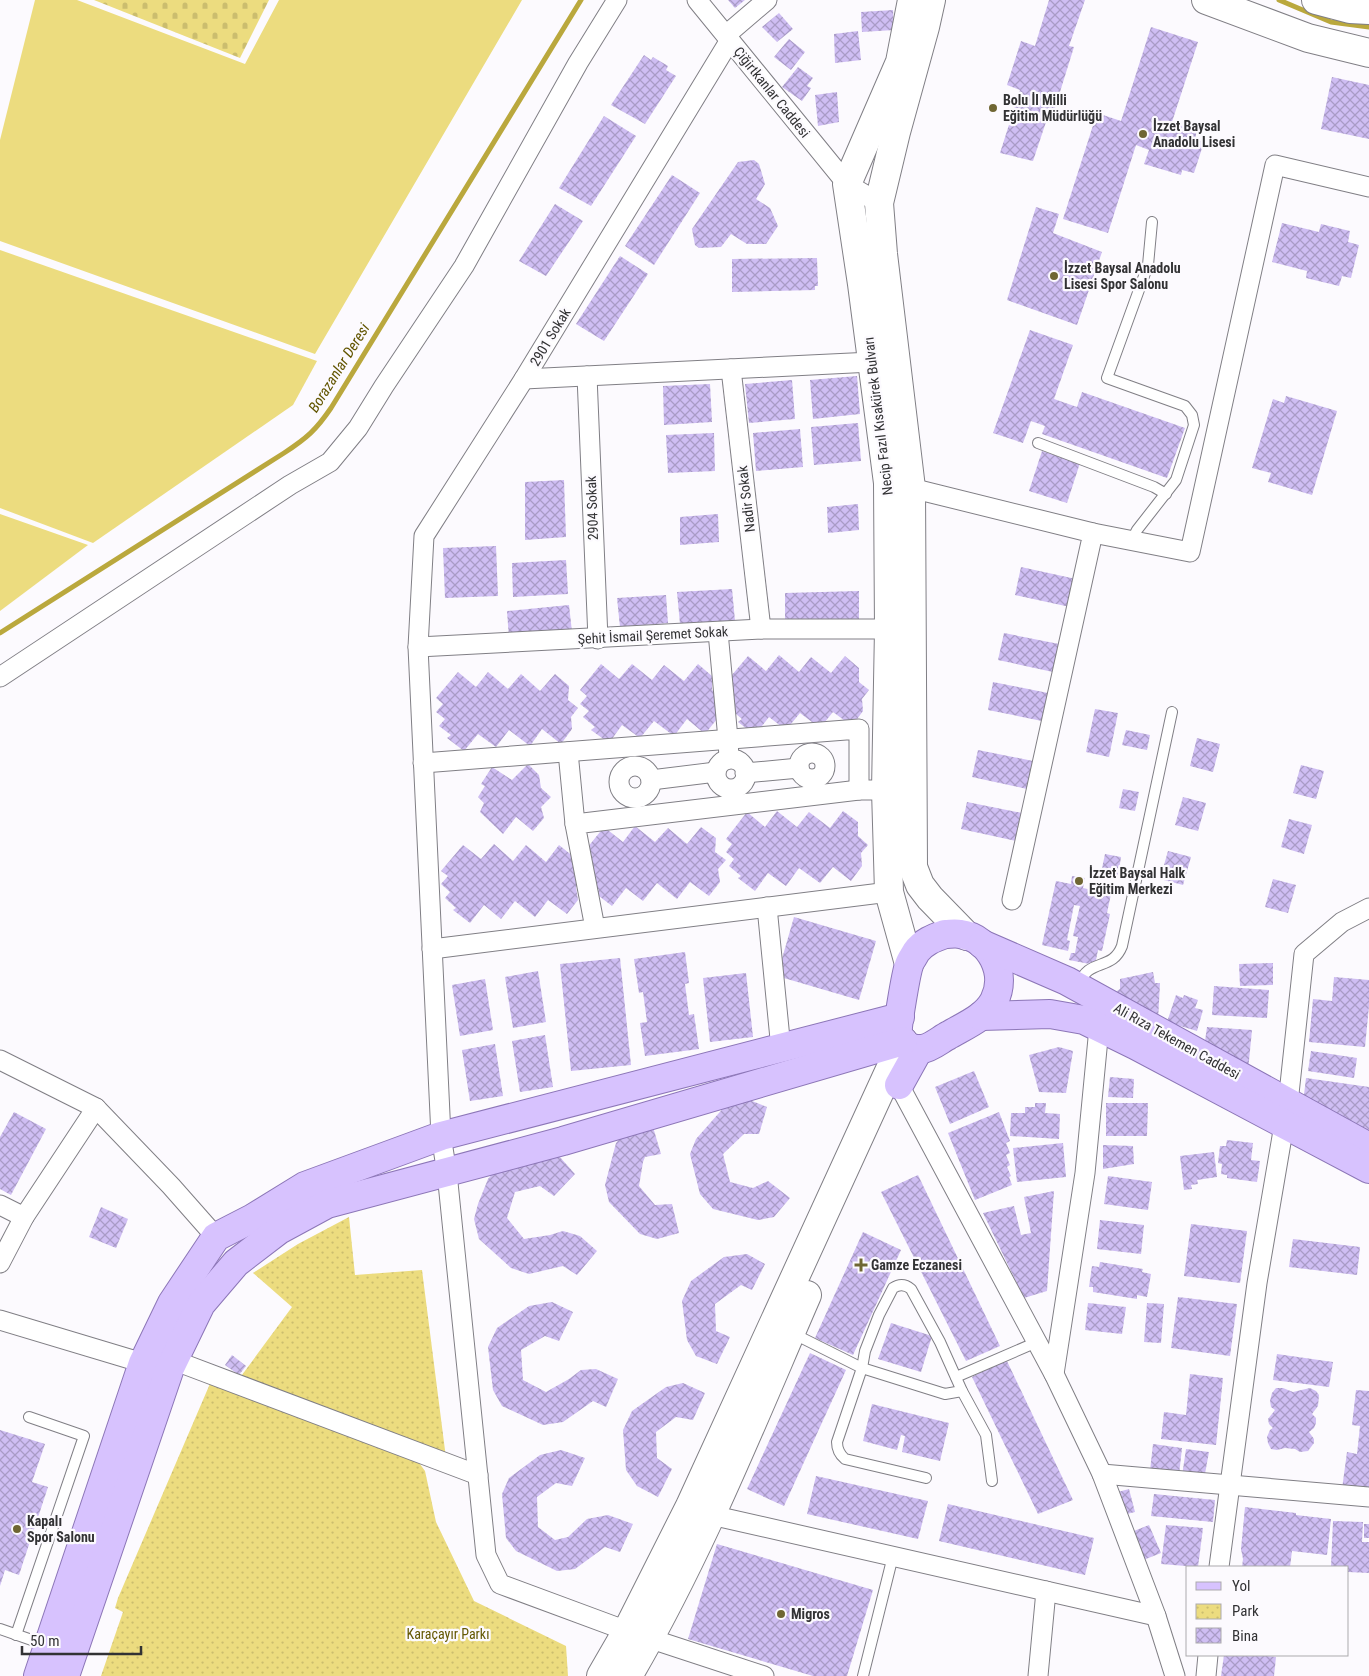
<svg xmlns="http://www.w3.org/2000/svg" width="1369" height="1676" font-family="'Roboto Condensed',sans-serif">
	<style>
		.grass { fill: #ecdc7f }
		.cemetery { fill: url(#cemetery-stones) }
		.park { fill: url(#park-dots) }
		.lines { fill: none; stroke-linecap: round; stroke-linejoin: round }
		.stream { stroke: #baa83d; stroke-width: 5 }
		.building { fill: url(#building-cross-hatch) }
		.lane-casing { stroke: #807f85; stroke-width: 12 }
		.street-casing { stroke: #807f85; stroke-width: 21 }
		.secondary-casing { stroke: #807f85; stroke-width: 30 }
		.primary-casing { stroke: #8c76b7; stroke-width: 30 }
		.lane { stroke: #fff; stroke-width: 10 }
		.street { stroke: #fff; stroke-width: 19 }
		.secondary { stroke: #fff; stroke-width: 28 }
		.primary { stroke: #d7c2fe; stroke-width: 28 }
		.poi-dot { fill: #6f6633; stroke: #fcfafe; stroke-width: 2 }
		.labels { text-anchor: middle; stroke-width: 4.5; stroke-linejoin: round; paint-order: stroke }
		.street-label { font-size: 14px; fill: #323234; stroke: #fcfafe }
		.poi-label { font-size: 14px; font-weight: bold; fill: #323234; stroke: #fcfafe; text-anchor: start }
		.park-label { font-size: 14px; fill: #645803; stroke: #fcfafe }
		.water-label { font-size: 15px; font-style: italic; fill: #625500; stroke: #fcfafe }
	</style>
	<defs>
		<pattern id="cemetery-stones" width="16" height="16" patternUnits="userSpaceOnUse" patternTransform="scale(1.25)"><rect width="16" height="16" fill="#ecdc7f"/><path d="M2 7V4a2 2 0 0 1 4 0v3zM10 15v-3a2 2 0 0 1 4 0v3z" fill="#cbbd6e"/></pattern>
		<pattern id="park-dots" width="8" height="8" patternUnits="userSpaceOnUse" patternTransform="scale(1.25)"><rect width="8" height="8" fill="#ecdc7f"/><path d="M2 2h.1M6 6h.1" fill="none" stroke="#cbbd6e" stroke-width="1.8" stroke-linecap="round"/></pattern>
		<pattern id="building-cross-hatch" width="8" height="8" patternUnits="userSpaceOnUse" patternTransform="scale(1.25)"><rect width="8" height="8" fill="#cfbef3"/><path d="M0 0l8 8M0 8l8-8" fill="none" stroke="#a99bc6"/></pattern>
	</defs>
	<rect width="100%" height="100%" fill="#fcfafe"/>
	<g class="grass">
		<path d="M35,0H77L245,64L279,0H522L315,354L0,241V140Z"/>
		<path d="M0,250L317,361L293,405L93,543L0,508Z"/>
		<path d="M0,514L88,545L0,611Z"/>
	</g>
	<path class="cemetery" d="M94,0H269L240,58Z"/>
	<g class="park">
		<path d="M349,1217L355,1275L422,1270L446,1458L239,1379L292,1307L253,1273L298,1244Z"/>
		<path d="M212,1379L417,1460L425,1471L436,1522L474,1601L566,1646L568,1676H101L123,1612L115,1608L118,1598Z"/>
	</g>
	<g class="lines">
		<g class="stream">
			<path d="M1279,0L1331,22L1369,27"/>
			<path d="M0,633L284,453C307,438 316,430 331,408L581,0"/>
		</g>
	</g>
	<g class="building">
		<path d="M728,0H745L735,8Z"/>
		<path d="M1049,0H1085L1069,46L1074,47L1054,111L1050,110L1033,161L1000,153L1020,90L1007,85L1021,41L1035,46Z"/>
		<path d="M893,10L894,30L862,32L861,12Z"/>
		<path d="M779,13L793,29L777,42L762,27Z"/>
		<path d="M1151,27L1198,42L1172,122L1197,130L1195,139L1204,142L1194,173L1182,170L1181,175L1144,164L1149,150L1136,145L1108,233L1063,219L1097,113L1121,121Z"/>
		<path d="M858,31L861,60L835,63L834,34Z"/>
		<path d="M789,39L805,52L791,70L774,57Z"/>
		<path d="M644,55L651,60L653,57L668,66L666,70L676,76L645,124L611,105Z"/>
		<path d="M798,67L813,78L807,86L811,88L802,101L782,87Z"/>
		<path d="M1332,77L1369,85V139L1321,129Z"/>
		<path d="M837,92L839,122L818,126L815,95Z"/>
		<path d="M604,116L636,136L591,206L559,188Z"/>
		<path d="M754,160L759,164L765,184L756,199L770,208L778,226L766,244H747L731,234L721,247L699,248L695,245L692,229L738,162Z"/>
		<path d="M672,175L700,193L654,265L625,246Z"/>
		<path d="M555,204L583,221L546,276L519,261Z"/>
		<path d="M1036,207L1059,214L1053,233L1102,252L1077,325L1007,300Z"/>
		<path d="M1282,223L1319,232L1321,224L1350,231L1348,242L1359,245L1351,278L1342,276L1339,286L1306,278L1307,271L1272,262Z"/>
		<path d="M620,256L648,274L604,341L576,324Z"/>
		<path d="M817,258L818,286H815V290L732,292V259Z"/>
		<path d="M1030,330L1073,345L1054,399L1077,407L1082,392L1185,428L1167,478L1042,434L1045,426L1031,421L1023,443L993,433Z"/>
		<path d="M857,376L860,414L813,419L810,380Z"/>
		<path d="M792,380L795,419L749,423L745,384Z"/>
		<path d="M710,384L712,422L664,425L663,386Z"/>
		<path d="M1286,396L1337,411L1312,495L1268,482L1271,473L1252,468L1273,399L1284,403Z"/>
		<path d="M858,423L861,461L814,465L811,427Z"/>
		<path d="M800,429L803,467L756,471L753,433Z"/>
		<path d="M714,433L715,471L668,473L666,435Z"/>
		<path d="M1042,451L1080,463L1067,503L1029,491Z"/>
		<path d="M564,480L566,537L525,540V482Z"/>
		<path d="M858,504L859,530L828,533L827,507Z"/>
		<path d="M718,514L719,542L680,545V517Z"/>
		<path d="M496,546L498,596L445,598L443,548Z"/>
		<path d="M566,560L568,594L513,597L512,563Z"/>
		<path d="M1021,567L1076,579L1070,607L1015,595Z"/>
		<path d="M732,589L735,621L680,624L677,592Z"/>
		<path d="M859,591V622L785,623V593Z"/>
		<path d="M666,595L668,623L620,627L617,598Z"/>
		<path d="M569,605L572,632L509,638L507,611Z"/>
		<path d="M1004,633L1059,644L1053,672L998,660Z"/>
		<path d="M779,655L799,672L811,657L831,673L845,656L859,668V682L869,690L862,699L863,711L852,726L833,712L820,728L800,713L786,730L769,717L755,735L738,722L742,719L730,709L735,703L726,696L733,687L726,682L748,656L766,671Z"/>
		<path d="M601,664L619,679L632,664L652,680L664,665L684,681L698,664L712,676V690L722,698L715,707L717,719L705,734L687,719L674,736L654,721L640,738L622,725L609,743L591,730L595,727L583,717L589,711L580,704L587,696L580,690Z"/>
		<path d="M458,672L476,687L488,672L508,689L521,674L540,691L555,674L569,686L568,700L578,708L571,717L572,729L561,744L542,729L530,746L509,730L496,747L478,734L464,751L447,738L451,735L439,726L445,719L436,712L443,704L436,698Z"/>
		<path d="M993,682L1048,693L1042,721L988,710Z"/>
		<path d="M1095,709L1118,713L1109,757L1086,752Z"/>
		<path d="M1126,730L1150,735L1147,750L1122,745Z"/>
		<path d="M1197,738L1220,744L1213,772L1190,766Z"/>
		<path d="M978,750L1033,761L1027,789L972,777Z"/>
		<path d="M528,764L539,775L541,788L551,797L541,807L544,818L533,831L516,817L503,834L480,812L484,803L478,797L485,786L481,784L492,767L512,780Z"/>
		<path d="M1301,765L1324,771L1316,799L1293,793Z"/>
		<path d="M1123,789L1139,792L1135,811L1119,808Z"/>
		<path d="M1183,797L1206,803L1198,831L1175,825Z"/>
		<path d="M967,802L1022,813L1016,841L961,829Z"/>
		<path d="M777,811L797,827L809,812L830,828L843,811L858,822V836L868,845L861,853L862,866L851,881L833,867L820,883L799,868L786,886L768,873L755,891L738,878L741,876L729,866L734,859L726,852L732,844L726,839L747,812L765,827Z"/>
		<path d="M1289,819L1312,825L1304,854L1281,847Z"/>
		<path d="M635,826L655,842L668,828L687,844L701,827L716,838L715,852L726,860L718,869L720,882L709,896L690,882L677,899L657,883L643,901L626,888L612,906L595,893L599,890L587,880L583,853L604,827L623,842Z"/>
		<path d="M494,844L513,861L526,845L546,862L559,845L574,857V871L584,879L576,887L578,900L567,914L548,900L535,917L515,901L501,919L484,905L470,923L453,910L456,908L445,898L450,892L441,884L448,876L441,871L463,845L481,859Z"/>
		<path d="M1168,851L1191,857L1183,885L1160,879Z"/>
		<path d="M1105,854L1121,857L1118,876L1101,873Z"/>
		<path d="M1072,876L1085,878L1083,888L1111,894L1107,913L1110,914L1102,951L1098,950L1095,965L1069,960L1071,953H1075L1078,937L1073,936L1080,906L1074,905L1067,940L1070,941L1068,951L1042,945L1056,881L1071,884Z"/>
		<path d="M1273,879L1296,885L1288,913L1265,907Z"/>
		<path d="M794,917L876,941L859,1000L777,976Z"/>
		<path d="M685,952L689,983L685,984L689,1015L694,1014L699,1049L645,1056L640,1023L647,1022L643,992L639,993L634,959Z"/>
		<path d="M620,958L631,1065L571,1071L560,964Z"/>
		<path d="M1273,963V985L1240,986L1239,964Z"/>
		<path d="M538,971L546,1022L513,1028L505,977Z"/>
		<path d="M1153,972L1155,983H1160L1158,1021L1122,1004L1117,991L1120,989V979Z"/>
		<path d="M746,973L753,1037L710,1042L703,978Z"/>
		<path d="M1334,977L1369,980V1006L1365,1047L1309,1042L1313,999L1332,1001Z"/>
		<path d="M485,979L493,1030L460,1036L452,985Z"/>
		<path d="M1214,986L1269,990L1267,1018L1212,1015Z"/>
		<path d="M1176,995L1183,998L1184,995L1198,1000L1195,1008L1203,1010L1197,1031L1167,1022Z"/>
		<path d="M1207,1027L1252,1030L1248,1071L1204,1048Z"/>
		<path d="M545,1035L553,1087L520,1092L512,1041Z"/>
		<path d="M495,1044L503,1096L470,1101L462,1050Z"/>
		<path d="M1059,1047L1073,1051L1066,1093L1039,1092L1029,1055Z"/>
		<path d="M1311,1051L1357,1058L1354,1078L1308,1071Z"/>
		<path d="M974,1071L989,1107L950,1124L935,1087Z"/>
		<path d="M1110,1077L1134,1079L1133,1098L1108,1097Z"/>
		<path d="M1306,1078L1369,1087V1138L1303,1103Z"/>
		<path d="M747,1099L767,1107L759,1134H744L723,1154L730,1182L753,1188L768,1181L790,1198L774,1217L758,1220L713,1209L700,1194L690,1154L696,1139L726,1105Z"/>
		<path d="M1035,1103H1046L1045,1113L1060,1114L1059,1139L1010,1136L1011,1113H1025V1107H1035Z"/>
		<path d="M1106,1103H1148L1147,1136H1106Z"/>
		<path d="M14,1112L46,1129L11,1195L0,1189V1137Z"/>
		<path d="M999,1112L1010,1141L1006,1143L1010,1153L1006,1155L1010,1165L1007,1167L1011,1176L1009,1177L1012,1185L975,1200L948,1133Z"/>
		<path d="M653,1127L661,1154L645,1157L643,1162L639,1186L655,1205L672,1204L679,1233L657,1239L640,1234L609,1202L605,1185L616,1143L628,1128Z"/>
		<path d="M1227,1140L1253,1143L1251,1160L1260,1161L1257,1182L1227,1178V1175L1221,1174L1222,1164L1218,1163L1220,1146H1226Z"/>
		<path d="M1063,1143L1066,1177L1017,1182L1013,1148Z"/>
		<path d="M1103,1145L1133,1146L1134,1164L1103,1169Z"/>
		<path d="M1214,1152L1217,1177L1197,1180L1198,1184L1191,1185L1192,1189L1184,1190L1180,1156Z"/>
		<path d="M541,1154L559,1156L575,1174L554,1196L540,1186L515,1192L507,1218L524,1239L550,1235L563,1231L580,1236L597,1251L577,1275L563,1266L529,1274L511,1268L479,1239L474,1219L478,1204L488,1179L499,1166Z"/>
		<path d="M918,1175L1000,1346L966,1361L881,1192Z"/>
		<path d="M1108,1176L1152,1182L1148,1210L1104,1204Z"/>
		<path d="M1054,1191L1047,1291L1024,1298L983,1213L1014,1206L1021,1235L1031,1233L1024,1197Z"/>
		<path d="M101,1207L128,1219L116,1248L89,1237Z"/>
		<path d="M1100,1220L1144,1225L1141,1254L1097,1249Z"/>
		<path d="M1191,1224L1247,1231L1240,1283L1184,1276Z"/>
		<path d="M863,1232L901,1250L853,1355L815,1338Z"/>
		<path d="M1293,1239L1360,1247L1357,1275L1289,1267Z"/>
		<path d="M747,1254L765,1264L752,1290L741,1285L715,1304L716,1331L730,1337L717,1364L696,1356L687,1340L682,1301L691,1281L724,1257Z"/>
		<path d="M1100,1262L1143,1269L1142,1272L1151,1274L1147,1297L1137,1295V1299L1093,1292V1287H1089L1092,1266L1099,1267Z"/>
		<path d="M1178,1297L1237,1304L1230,1356L1171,1348Z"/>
		<path d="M552,1302L573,1312L559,1341L545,1336L521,1350L523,1380L546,1392L569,1379L581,1370L596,1369L618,1379L606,1407L593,1401L563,1422L543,1425L502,1406L493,1390L488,1347L497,1328L529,1306Z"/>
		<path d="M1088,1303L1126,1307L1122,1334L1085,1330Z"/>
		<path d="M1147,1303L1164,1304L1161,1343L1144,1342Z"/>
		<path d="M891,1323L932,1336L921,1372L878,1359Z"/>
		<path d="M810,1353L846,1370L784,1506L747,1489Z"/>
		<path d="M1277,1354L1333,1362L1329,1387L1273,1380Z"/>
		<path d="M232,1355L246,1366L239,1375L225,1365Z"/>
		<path d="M1006,1359L1073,1500L1038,1514L972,1377Z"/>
		<path d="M1190,1374L1223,1378L1216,1445L1161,1439L1164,1412L1186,1415Z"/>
		<path d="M683,1383L705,1393L693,1420L676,1417L656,1432L657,1458L672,1469L658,1497L637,1486L626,1470L623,1430L632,1411L666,1387Z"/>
		<path d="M1276,1388H1283L1293,1392L1310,1388L1316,1391L1319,1395L1318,1406L1312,1414L1316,1418V1423L1314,1428L1309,1432L1314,1439V1443L1308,1451L1300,1452L1295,1449L1285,1448L1277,1450L1271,1449L1268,1443L1267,1437L1270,1430L1273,1428L1269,1424L1268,1419L1275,1410L1271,1407L1270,1401L1272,1393Z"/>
		<path d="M1356,1390L1369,1391V1492L1342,1489L1347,1452L1357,1454L1360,1426L1352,1425Z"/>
		<path d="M872,1404L949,1423L940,1461L902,1452L905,1436L901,1435L897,1450L863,1441Z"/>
		<path d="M0,1430L45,1444L32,1482L48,1487L19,1575L5,1570L0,1586Z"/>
		<path d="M1153,1444L1182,1448L1179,1475L1150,1471Z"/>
		<path d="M1186,1449L1209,1452L1204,1479L1182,1476Z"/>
		<path d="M561,1450L585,1458L572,1486L556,1483L537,1497L538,1527L555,1540L568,1537L587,1519L608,1515L633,1524L620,1552L605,1547L575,1569L557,1571L516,1551L506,1538L502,1494L509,1478L540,1455Z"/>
		<path d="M816,1476L928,1501L918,1539L807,1514Z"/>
		<path d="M1129,1489L1135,1512L1123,1515L1118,1492Z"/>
		<path d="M1154,1494L1215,1500L1213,1522L1151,1516Z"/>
		<path d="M948,1504L1094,1538L1085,1575L939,1541Z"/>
		<path d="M1245,1507L1296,1513V1515L1331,1519L1327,1555L1292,1551L1290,1567H1242L1243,1559L1241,1549Z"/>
		<path d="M1333,1521L1363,1522L1362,1542H1369V1573L1348,1572V1567H1331Z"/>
		<rect x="1364" y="1524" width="5" height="14"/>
		<path d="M1149,1525L1161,1553L1141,1561L1129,1533Z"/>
		<path d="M1166,1525L1203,1528L1198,1567L1161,1564Z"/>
		<path d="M717,1544L873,1590L847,1676H813L688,1639Z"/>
		<path d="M1224,1655H1257L1276,1657L1274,1676H1221Z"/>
	</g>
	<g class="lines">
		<defs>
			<g id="lane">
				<path d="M1038,443L1154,487L1166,494"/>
				<path d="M1132,540L1137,530L1176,480L1194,425L1192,415L1185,406L1107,378L1148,265L1152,222"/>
				<path d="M1079,985C1088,957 1112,972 1122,946L1172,712"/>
				<path d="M792,1333L862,1368L945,1394L962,1391"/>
				<path d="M956,1377L1037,1342"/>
				<path d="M926,1478L845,1459C839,1454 837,1449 837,1442L862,1368L865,1351L879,1315L893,1288C899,1284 905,1284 911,1289L940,1342L962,1391L986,1435L992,1481"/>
				<path d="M0,1629L46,1645"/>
				<path d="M16,1635L84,1436L29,1417"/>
				<path d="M863,1676L893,1556"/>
			</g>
			<g id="street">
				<path d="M697,0L847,184L879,203"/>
				<path d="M726,35L767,0"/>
				<path d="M730,40L524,379L424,536L418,647L441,1136L447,1173L486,1555L500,1584L627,1631L764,1676"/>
				<path d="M731,369L761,629"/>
				<path d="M587,376L598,639"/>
				<path d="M524,379L872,362"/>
				<path d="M911,488L1093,533L1012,900"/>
				<path d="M1093,533L1190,552L1275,165L1369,187"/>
				<path d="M718,632L728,739L729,759"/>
				<path d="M418,647L761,629H889"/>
				<path d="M0,677L290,485L330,462L358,428L384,386L464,266L578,63L617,0"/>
				<path d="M568,752L575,824"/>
				<circle cx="812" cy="766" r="13"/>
				<circle cx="731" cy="774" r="15"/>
				<path d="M423,763L859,729V790H886"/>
				<circle cx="635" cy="782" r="16"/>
				<path d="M745,773L799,768"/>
				<path d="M651,780L716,772"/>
				<path d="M767,907L781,1049"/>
				<path d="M595,928L575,824L859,790"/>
				<path d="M432,949L889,892"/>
				<path d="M0,1060L96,1108L171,1186L216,1237"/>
				<path d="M899,1085L1054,1374L1102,1474L1156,1616L1175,1676"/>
				<path d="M1288,1103L1304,954L1342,922L1369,908"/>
				<path d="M0,1205L24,1217"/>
				<path d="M0,1263L24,1217L96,1108"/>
				<path d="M0,1320L143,1363"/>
				<path d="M173,1360L478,1475"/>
				<path d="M1054,1374L1085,1173L1099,1028"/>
				<path d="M1102,1474L1369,1497"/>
				<path d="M711,1515L1156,1616"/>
				<path d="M1219,1567L1257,1283L1284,1125"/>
				<path d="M1038,1676L1046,1591"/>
				<path d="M1206,1676L1208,1655"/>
			</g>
			<g id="secondary">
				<path d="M931,0L925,27L896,132L879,203L883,254L911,488L913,867L920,885L930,898L967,936"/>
				<path d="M1206,0L1308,38L1369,53"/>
				<path d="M1316,0L1350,9L1369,10"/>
				<path d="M909,964L889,892L886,790L889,629L888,483L862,284L847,184L900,62L912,0"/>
				<path d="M601,1676L627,1631L690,1506L903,1041"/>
				<path d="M628,1676C699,1555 751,1424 807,1295"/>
			</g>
			<g id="primary">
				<path d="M945,934C950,934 955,933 960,934C991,938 1008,974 994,1001C985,1018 964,1026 949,1035C941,1039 931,1048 922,1049C911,1050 901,1044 898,1033C897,1026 906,974 909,965C910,961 914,956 916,952C923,942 934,938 945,934Z"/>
				<path d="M982,944L1067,981L1369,1147"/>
				<path d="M981,1016L1050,1014L1084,1020L1135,1045L1369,1169"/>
				<path d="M899,1085L919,1049"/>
				<path d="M38,1676L143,1363L172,1303L216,1237L253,1218L305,1186L441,1136L900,1017"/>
				<path d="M65,1676L170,1368L201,1304L236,1263L279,1230L327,1204L563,1141L903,1041"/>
			</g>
		</defs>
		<use href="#lane" class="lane-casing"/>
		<use href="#street" class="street-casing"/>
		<use href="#secondary" class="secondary-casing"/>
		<use href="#primary" class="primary-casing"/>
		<use href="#lane" class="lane"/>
		<use href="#street" class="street"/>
		<use href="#secondary" class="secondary"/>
		<use href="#primary" class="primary"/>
	</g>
	<g class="poi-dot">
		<circle cx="993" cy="108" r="5"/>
		<circle cx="1143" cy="134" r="5"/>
		<circle cx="1054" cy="276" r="5"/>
		<circle cx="1079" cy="881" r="5"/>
		<path d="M858.5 1257.5h5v5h5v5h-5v5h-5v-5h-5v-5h5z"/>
		<circle cx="17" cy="1529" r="5"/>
		<circle cx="781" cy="1614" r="5"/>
	</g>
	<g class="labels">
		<g class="street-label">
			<text transform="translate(772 92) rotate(51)" y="5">Çiğirtkanlar Caddesi</text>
			<text transform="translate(550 337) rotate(-59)" y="5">2901 Sokak</text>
			<text transform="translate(878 416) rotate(-97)" y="5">Necip Fazıl Kısakürek Bulvarı</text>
			<text transform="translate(746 499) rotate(-97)" y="5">Nadir Sokak</text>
			<text transform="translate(592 508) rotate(-92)" y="5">2904 Sokak</text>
			<text transform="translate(653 635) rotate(-3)" y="5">Şehit İsmail Şeremet Sokak</text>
			<text transform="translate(1177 1041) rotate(29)" y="5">Ali Rıza Tekemen Caddesi</text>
		</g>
		<g class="poi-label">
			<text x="1003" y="105">Bolu İl Milli<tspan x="1003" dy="16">Eğitim Müdürlüğü</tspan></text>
			<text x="1153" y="131">İzzet Baysal<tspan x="1153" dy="16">Anadolu Lisesi</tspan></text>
			<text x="1064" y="273">İzzet Baysal Anadolu<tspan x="1064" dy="16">Lisesi Spor Salonu</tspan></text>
			<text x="1089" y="878">İzzet Baysal Halk<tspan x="1089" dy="16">Eğitim Merkezi</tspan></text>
			<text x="871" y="1270">Gamze Eczanesi</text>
			<text x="27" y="1526">Kapalı<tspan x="27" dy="16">Spor Salonu</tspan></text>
			<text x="791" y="1619">Migros</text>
		</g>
		<g class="park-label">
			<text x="448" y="1639">Karaçayır Parkı</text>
		</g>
		<g class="water-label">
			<text transform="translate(339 368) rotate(-58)" y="5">Borazanlar Deresi</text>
		</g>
	</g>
	<rect x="1186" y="1566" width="162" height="90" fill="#fcfafe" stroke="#abaaad"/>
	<rect x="1196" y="1582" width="25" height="8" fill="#d7c2fe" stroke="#abaaad"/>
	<text x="1232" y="1591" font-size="15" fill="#323234">Yol</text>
	<rect x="1196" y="1604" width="25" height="15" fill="url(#park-dots)" stroke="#abaaad"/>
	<text x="1232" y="1616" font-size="15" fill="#323234">Park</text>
	<rect x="1196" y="1628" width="25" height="15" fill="url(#building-cross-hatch)" stroke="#abaaad"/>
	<text x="1232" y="1641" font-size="15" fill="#323234">Bina</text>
	<path d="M22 1646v8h119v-8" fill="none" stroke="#323234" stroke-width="2.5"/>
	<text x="30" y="1646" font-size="15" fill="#323234" stroke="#fcfafe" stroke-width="4" paint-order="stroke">50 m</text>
</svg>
